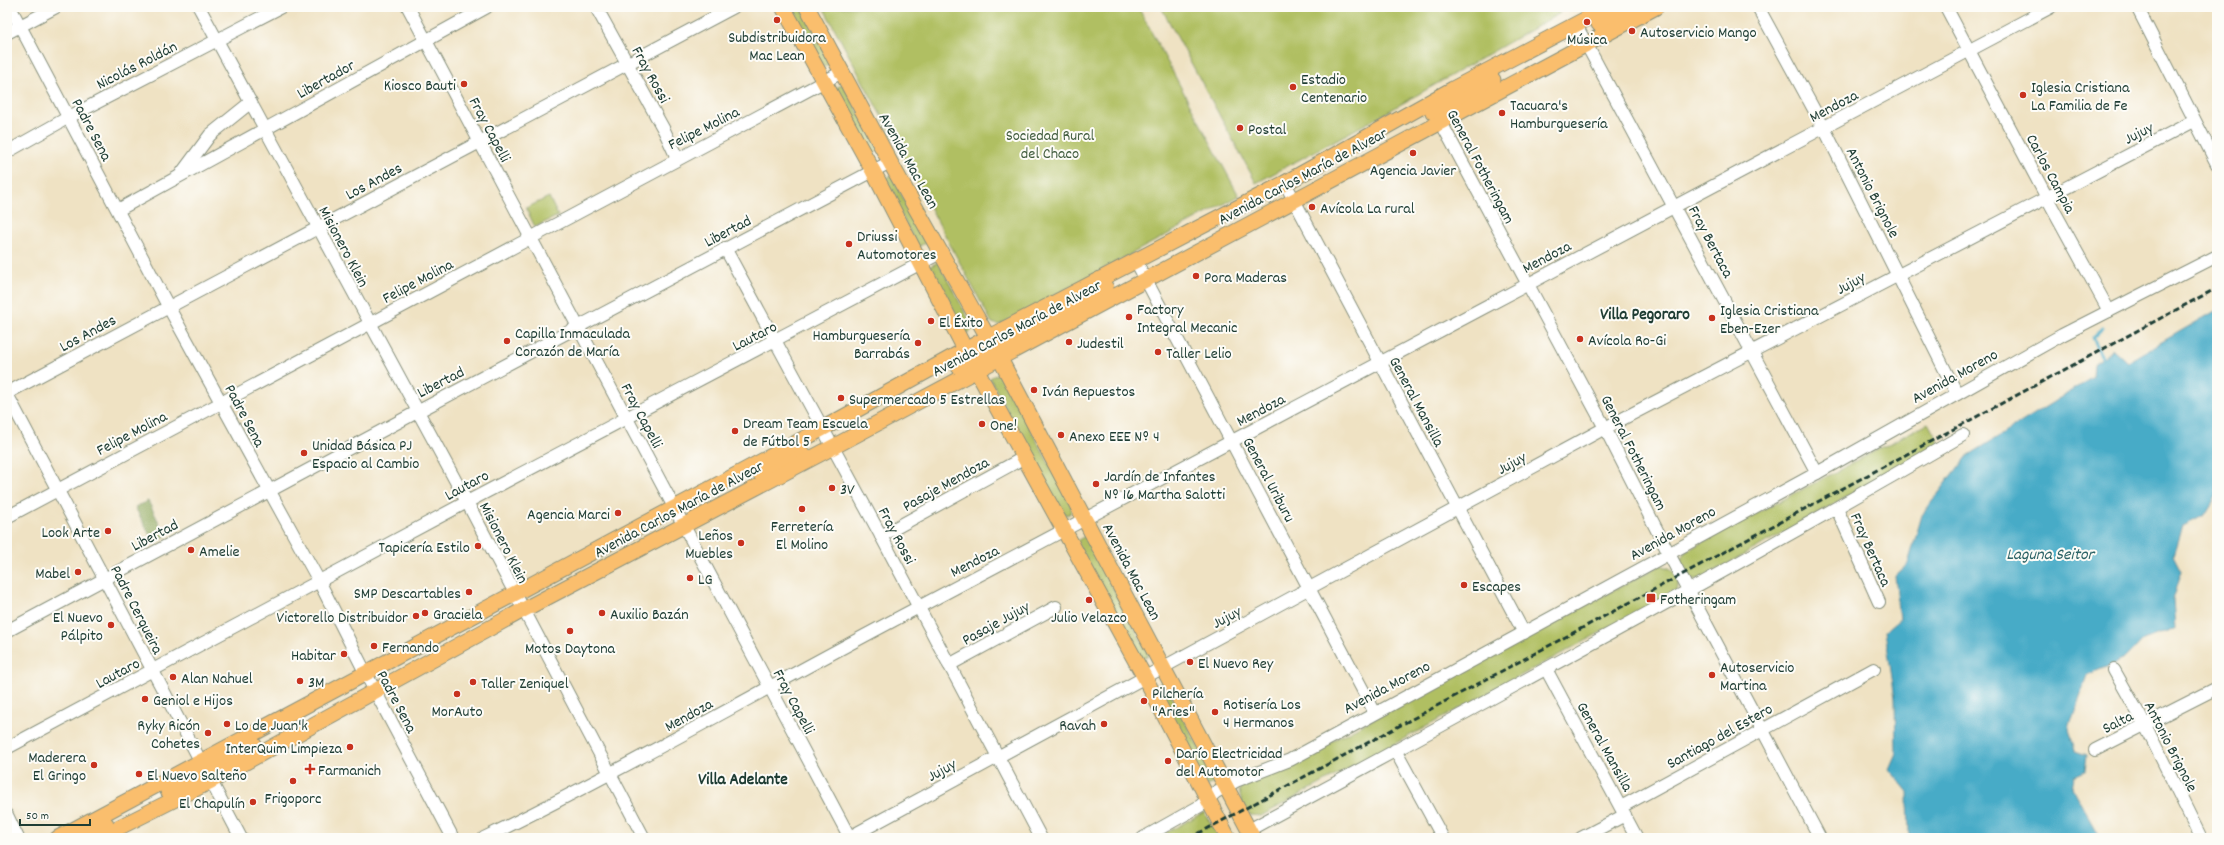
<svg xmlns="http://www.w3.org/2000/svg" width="2224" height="845" font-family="Dekko,sans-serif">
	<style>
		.green { fill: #b0bf62; stroke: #687e4b }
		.forest { fill: #8ca658; stroke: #567246 }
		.water { fill: #47abc7; stroke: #33747e }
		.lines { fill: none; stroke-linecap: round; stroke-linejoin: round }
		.stream { stroke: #47abc7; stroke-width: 3 }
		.minor-casing { stroke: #87907c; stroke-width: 14 }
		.major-casing { stroke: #87907c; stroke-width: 17 }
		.minor { stroke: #fff; stroke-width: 12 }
		.major { stroke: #fabe6d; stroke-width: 15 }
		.rail { stroke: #1f3d34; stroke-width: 3; stroke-dasharray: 6 3; stroke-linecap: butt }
		.poi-dot { fill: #c8321e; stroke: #fdfcf7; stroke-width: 1.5 }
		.labels { text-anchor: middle; stroke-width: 4; stroke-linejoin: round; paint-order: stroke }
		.poi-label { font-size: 16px; fill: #1f3d34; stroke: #fdfcf7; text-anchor: start }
		.street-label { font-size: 16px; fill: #1f3d34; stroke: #fdfcf7 }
		.park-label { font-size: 16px; fill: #435e40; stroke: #fdfcf7 }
		.neighbourhood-label { font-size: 17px; font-weight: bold; fill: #1f3d34; stroke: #fdfcf7 }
		.water-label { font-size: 17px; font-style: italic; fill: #2d6467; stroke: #fdfcf7 }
	</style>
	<rect width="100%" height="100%" fill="#fdfcf7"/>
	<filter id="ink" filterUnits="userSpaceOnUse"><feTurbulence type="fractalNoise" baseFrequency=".025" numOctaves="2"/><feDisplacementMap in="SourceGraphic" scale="8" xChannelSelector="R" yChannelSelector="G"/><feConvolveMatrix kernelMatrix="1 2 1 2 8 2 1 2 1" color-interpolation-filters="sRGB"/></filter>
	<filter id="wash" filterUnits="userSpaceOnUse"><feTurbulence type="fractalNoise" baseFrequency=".012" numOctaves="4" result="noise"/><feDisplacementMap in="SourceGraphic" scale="16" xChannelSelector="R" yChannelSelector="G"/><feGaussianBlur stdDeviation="0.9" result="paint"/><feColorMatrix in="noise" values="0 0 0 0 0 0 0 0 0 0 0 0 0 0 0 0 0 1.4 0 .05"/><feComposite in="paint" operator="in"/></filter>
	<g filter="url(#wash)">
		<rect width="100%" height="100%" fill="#efe2c3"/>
		<g class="green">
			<path d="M791,7H801L831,63L823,67Z"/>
			<path d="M823,7H1138L1239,196L999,325L992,323Z"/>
			<path d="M1161,7H1557L1560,13L1384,114L1256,183Z"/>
			<path d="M843,84L879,151L870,156L834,89Z"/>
			<path d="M891,175L927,242L918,247L883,180Z"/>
			<path d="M549,197L558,216L535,227L526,208Z"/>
			<path d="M938,262L974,329L965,334L929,267Z"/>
			<path d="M1000,372L1071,505L1072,512L1067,515L1061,512L990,378Z"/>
			<path d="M1928,423L1940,444L1703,578L1691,581L1680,563L1686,551Z"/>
			<path d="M1085,536L1149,655L1139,660L1075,542Z"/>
			<path d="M1661,565L1671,569L1679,581L1677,591L1261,816L1250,815L1242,803L1239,790L1244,782L1279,769Z"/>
			<path d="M1164,681L1216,781L1207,786L1154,686Z"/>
			<path d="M1204,812L1219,838H1157Z"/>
		</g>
		<path class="forest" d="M148,501L166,536L154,543L135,507Z"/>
		<path class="water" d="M2217,310V495L2205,515L2183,526L2174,555L2182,571L2173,600L2175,628L2143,640L2125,659L2087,675L2069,728L2075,751L2087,755L2085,771L2074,776L2072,788L2100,838H1909L1908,792L1889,769L1896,753L1895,698L1885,631L1900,619L1895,576L1908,564L1922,515L1966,457L2093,377L2094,364L2113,349L2127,362Z"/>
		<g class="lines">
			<path class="stream" d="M2102,357L2092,338L2103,328"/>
		</g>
	</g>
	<g filter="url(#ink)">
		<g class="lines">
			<defs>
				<g id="minor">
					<path d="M10,7L168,306L319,581L365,672L453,838"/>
					<path d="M199,7L467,502L644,838"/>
					<path d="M408,7L850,838"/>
					<path d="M596,7L664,130L677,158"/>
					<path d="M1758,7L1824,128L1957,394"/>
					<path d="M1946,7L2046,196L2109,311"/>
					<path d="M2137,7L2217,164"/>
					<path d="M1576,25L1817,473"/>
					<path d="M7,33L56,7"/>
					<path d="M1437,115L1605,428L1669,554L1820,838"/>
					<path d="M7,152L69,117L281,7"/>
					<path d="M181,174L210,135L251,102"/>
					<path d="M1285,183L1524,633"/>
					<path d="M118,210L487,7"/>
					<path d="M725,248L881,536L1041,838"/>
					<path d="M1136,261L1375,713"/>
					<path d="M7,393L734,7"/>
					<path d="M7,394L241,838"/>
					<path d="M1837,509L1879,602"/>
					<path d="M7,517L842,72"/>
					<path d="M881,536L1025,457"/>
					<path d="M7,631L417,412L890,162"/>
					<path d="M949,665L1056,607"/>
					<path d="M1546,669L1637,838"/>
					<path d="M2114,670L2145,725L2201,838"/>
					<path d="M7,748L467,502L942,252"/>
					<path d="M1395,750L1443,838"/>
					<path d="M2095,750L2217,688"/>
					<path d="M1621,807L1874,669"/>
					<path d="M7,815L18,838"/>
					<path d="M1249,830C1488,700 1728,572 1963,435"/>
					<path d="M484,838C631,766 772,684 917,608C1296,409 1672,206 2051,7"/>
					<path d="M848,838L1605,428L2194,121"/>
					<path d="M1143,838L1200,806L1216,792L1236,781L1290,760L1817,473L2062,335L2217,256"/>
					<path d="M1581,838L1625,815"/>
				</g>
				<g id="major">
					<path d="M783,7L873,171L966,351L1145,678L1228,838"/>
					<path d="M807,7L890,162L999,357L1253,838"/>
					<path d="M1599,24L1631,7"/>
					<path d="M1433,112L1493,80"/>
					<path d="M959,367L1106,288"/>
					<path d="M760,473L801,452"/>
					<path d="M168,791L254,745"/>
					<path d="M58,838L822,429L987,338L1285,183L1453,89L1609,7"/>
					<path d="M81,838L106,824"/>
					<path d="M98,838L211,781L523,610L833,447L1656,7"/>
				</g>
			</defs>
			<use href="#minor" class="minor-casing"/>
			<use href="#major" class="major-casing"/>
			<use href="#minor" class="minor"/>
			<use href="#major" class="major"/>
			<path class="rail" d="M1190,838L2217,288"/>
		</g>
	</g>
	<g class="poi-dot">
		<circle cx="777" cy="20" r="4"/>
		<circle cx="1587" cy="22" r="4"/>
		<circle cx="1632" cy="31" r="4"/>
		<circle cx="464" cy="84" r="4"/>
		<circle cx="1293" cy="87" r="4"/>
		<circle cx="2023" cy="95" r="4"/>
		<circle cx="1502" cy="113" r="4"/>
		<circle cx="1240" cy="128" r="4"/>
		<circle cx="1413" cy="153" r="4"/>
		<circle cx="1312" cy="207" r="4"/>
		<circle cx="849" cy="244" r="4"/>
		<circle cx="1196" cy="276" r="4"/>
		<circle cx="1129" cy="317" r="4"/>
		<circle cx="1712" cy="318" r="4"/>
		<circle cx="931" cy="321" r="4"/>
		<circle cx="1580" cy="339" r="4"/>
		<circle cx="507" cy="341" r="4"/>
		<circle cx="1069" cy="342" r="4"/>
		<circle cx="918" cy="343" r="4"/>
		<circle cx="1158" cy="352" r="4"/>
		<circle cx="1034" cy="390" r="4"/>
		<circle cx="841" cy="398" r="4"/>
		<circle cx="982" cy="424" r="4"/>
		<circle cx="735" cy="431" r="4"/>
		<circle cx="1061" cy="435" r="4"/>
		<circle cx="304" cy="453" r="4"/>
		<circle cx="1096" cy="484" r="4"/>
		<circle cx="832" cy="488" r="4"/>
		<circle cx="802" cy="509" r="4"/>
		<circle cx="618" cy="513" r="4"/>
		<circle cx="108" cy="531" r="4"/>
		<circle cx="741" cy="543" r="4"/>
		<circle cx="478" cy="546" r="4"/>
		<circle cx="191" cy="550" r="4"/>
		<circle cx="78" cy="572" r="4"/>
		<circle cx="690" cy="578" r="4"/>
		<circle cx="1464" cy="585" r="4"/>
		<circle cx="469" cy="592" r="4"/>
		<rect x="1646" y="593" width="10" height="10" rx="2"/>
		<circle cx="1089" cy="600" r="4"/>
		<circle cx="425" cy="613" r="4"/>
		<circle cx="602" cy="613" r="4"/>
		<circle cx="416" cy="616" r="4"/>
		<circle cx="111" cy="625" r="4"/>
		<circle cx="570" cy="631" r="4"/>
		<circle cx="374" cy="646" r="4"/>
		<circle cx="344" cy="654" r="4"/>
		<circle cx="1190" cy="662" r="4"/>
		<circle cx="1712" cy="675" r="4"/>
		<circle cx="173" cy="677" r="4"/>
		<circle cx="300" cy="681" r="4"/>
		<circle cx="473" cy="682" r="4"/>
		<circle cx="457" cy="694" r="4"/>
		<circle cx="145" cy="699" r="4"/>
		<circle cx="1144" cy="701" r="4"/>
		<circle cx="1215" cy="712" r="4"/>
		<circle cx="227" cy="724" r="4"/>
		<circle cx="1104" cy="724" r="4"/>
		<circle cx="208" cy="733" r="4"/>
		<circle cx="350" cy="747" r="4"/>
		<circle cx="1168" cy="761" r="4"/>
		<circle cx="94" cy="765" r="4"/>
		<path d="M308 763h4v4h4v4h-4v4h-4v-4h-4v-4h4z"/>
		<circle cx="139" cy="774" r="4"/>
		<circle cx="293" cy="781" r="4"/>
		<circle cx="253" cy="802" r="4"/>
	</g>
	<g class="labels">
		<g class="poi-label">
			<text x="1640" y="37">Autoservicio Mango</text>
			<text x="777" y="42" text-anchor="middle">Subdistribuidora<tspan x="777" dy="18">Mac Lean</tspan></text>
			<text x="1587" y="44" text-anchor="middle">Música</text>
			<text x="1301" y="84">Estadio<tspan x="1301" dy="18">Centenario</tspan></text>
			<text x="456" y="90" text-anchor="end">Kiosco Bauti</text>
			<text x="2031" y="92">Iglesia Cristiana<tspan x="2031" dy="18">La Familia de Fe</tspan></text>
			<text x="1510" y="110">Tacuara's<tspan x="1510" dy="18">Hamburguesería</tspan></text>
			<text x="1248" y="134">Postal</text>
			<text x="1413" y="175" text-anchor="middle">Agencia Javier</text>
			<text x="1320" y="213">Avícola La rural</text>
			<text x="857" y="241">Driussi<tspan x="857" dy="18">Automotores</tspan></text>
			<text x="1204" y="282">Pora Maderas</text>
			<text x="1137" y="314">Factory<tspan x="1137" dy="18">Integral Mecanic</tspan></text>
			<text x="1720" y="315">Iglesia Cristiana<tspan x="1720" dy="18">Eben-Ezer</tspan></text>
			<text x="939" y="327">El Éxito</text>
			<text x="515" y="338">Capilla Inmaculada<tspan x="515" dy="18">Corazón de María</tspan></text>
			<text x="910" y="340" text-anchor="end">Hamburguesería<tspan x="910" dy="18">Barrabás</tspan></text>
			<text x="1588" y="345">Avícola Ro-Gi</text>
			<text x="1077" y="348">Judestil</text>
			<text x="1166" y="358">Taller Lelio</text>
			<text x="1042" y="396">Iván Repuestos</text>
			<text x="849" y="404">Supermercado 5 Estrellas</text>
			<text x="743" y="428">Dream Team Escuela<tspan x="743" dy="18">de Fútbol 5</tspan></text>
			<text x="990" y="430">One!</text>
			<text x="1069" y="441">Anexo EEE Nº 4</text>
			<text x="312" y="450">Unidad Básica PJ<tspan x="312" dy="18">Espacio al Cambio</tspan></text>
			<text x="1104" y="481">Jardín de Infantes<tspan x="1104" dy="18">Nº 16 Martha Salotti</tspan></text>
			<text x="840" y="494">3V</text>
			<text x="610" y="519" text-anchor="end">Agencia Marci</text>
			<text x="802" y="531" text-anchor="middle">Ferretería<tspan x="802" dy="18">El Molino</tspan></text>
			<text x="100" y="537" text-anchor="end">Look Arte</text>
			<text x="733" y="540" text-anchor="end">Leños<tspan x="733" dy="18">Muebles</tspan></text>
			<text x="470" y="552" text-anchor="end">Tapicería Estilo</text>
			<text x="199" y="556">Amelie</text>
			<text x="70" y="578" text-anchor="end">Mabel</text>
			<text x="698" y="584">LG</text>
			<text x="1472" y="591">Escapes</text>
			<text x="461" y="598" text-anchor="end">SMP Descartables</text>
			<text x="1660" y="604">Fotheringam</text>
			<text x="433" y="619">Graciela</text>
			<text x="610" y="619">Auxilio Bazán</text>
			<text x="103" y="622" text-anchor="end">El Nuevo<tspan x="103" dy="18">Pálpito</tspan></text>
			<text x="408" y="622" text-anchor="end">Victorello Distribuidor</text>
			<text x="1089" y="622" text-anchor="middle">Julio Velazco</text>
			<text x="382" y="652">Fernando</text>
			<text x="570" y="653" text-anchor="middle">Motos Daytona</text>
			<text x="336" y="660" text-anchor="end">Habitar</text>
			<text x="1198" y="668">El Nuevo Rey</text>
			<text x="1720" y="672">Autoservicio<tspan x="1720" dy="18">Martina</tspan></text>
			<text x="181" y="683">Alan Nahuel</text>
			<text x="308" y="687">3M</text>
			<text x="481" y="688">Taller Zeniquel</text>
			<text x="1152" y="698">Pilchería<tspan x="1152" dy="18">"Aries"</tspan></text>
			<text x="153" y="705">Geniol e Hijos</text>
			<text x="1223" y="709">Rotisería Los<tspan x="1223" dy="18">4 Hermanos</tspan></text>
			<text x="457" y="716" text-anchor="middle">MorAuto</text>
			<text x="200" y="730" text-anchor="end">Ryky Ricón<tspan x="200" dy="18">Cohetes</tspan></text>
			<text x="235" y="730">Lo de Juan'k</text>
			<text x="1096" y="730" text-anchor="end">Ravah</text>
			<text x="342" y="753" text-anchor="end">InterQuim Limpieza</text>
			<text x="1176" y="758">Darío Electricidad<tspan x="1176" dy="18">del Automotor</tspan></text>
			<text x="86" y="762" text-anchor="end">Maderera<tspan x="86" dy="18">El Gringo</tspan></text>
			<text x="318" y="775">Farmanich</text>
			<text x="147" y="780">El Nuevo Salteño</text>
			<text x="293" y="803" text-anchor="middle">Frigoporc</text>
			<text x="245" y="808" text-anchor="end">El Chapulín</text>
		</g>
		<g class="street-label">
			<text transform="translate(136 64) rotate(-27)" y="6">Nicolás Roldán</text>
			<text transform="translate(652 74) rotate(61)" y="6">Fray Rossi</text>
			<text transform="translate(325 78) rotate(-29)" y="6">Libertador</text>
			<text transform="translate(1833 105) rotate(-28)" y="6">Mendoza</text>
			<text transform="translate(703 127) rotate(-27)" y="6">Felipe Molina</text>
			<text transform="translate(93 129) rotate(62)" y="6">Padre Sena</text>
			<text transform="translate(491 129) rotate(62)" y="6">Fray Capelli</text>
			<text transform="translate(2138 132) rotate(-27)" y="6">Jujuy</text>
			<text transform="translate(910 160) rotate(61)" y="6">Avenida Mac Lean</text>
			<text transform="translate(1482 166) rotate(62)" y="6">General Fotheringam</text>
			<text transform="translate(2052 173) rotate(62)" y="6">Carlos Campia</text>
			<text transform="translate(1302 175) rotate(-28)" y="6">Avenida Carlos María de Alvear</text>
			<text transform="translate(373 180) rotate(-28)" y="6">Los Andes</text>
			<text transform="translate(1874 192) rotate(63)" y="6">Antonio Brignole</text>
			<text transform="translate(727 230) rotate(-28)" y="6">Libertad</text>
			<text transform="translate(1712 241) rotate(62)" y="6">Fray Bertaca</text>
			<text transform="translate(345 246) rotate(62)" y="6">Misionero Klein</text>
			<text transform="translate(1546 256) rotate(-28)" y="6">Mendoza</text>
			<text transform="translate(417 280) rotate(-28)" y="6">Felipe Molina</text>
			<text transform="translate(1850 282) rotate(-29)" y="6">Jujuy</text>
			<text transform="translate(1016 327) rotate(-28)" y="6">Avenida Carlos María de Alvear</text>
			<text transform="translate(87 332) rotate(-28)" y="6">Los Andes</text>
			<text transform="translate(754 335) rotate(-27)" y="6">Lautaro</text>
			<text transform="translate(1954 375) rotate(-29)" y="6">Avenida Moreno</text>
			<text transform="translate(440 381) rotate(-27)" y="6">Libertad</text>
			<text transform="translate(1418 401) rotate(62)" y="6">General Mansilla</text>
			<text transform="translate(1260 409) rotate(-28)" y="6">Mendoza</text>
			<text transform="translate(246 415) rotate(62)" y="6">Padre Sena</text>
			<text transform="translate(643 415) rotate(62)" y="6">Fray Capelli</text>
			<text transform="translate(131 432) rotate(-28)" y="6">Felipe Molina</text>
			<text transform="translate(1635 452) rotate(63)" y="6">General Fotheringam</text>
			<text transform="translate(1511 462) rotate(-29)" y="6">Jujuy</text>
			<text transform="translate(1270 479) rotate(62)" y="6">General Uriburu</text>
			<text transform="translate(945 483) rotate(-29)" y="6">Pasaje Mendoza</text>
			<text transform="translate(466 484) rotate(-28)" y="6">Lautaro</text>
			<text transform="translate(678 508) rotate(-28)" y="6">Avenida Carlos María de Alvear</text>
			<text transform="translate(1672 532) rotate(-29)" y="6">Avenida Moreno</text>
			<text transform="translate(154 534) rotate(-28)" y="6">Libertad</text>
			<text transform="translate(898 535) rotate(62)" y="6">Fray Rossi</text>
			<text transform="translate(505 542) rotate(63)" y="6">Misionero Klein</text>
			<text transform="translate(1872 549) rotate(66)" y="6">Fray Bertaca</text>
			<text transform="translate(974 560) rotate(-27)" y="6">Mendoza</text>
			<text transform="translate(1133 571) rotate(62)" y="6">Avenida Mac Lean</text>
			<text transform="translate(138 609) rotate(63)" y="6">Padre Cerqueira</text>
			<text transform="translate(1226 616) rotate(-28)" y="6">Jujuy</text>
			<text transform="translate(995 622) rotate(-29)" y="6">Pasaje Jujuy</text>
			<text transform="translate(117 672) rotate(-28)" y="6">Lautaro</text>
			<text transform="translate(1386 686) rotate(-28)" y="6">Avenida Moreno</text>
			<text transform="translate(398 701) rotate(62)" y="6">Padre Sena</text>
			<text transform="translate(795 701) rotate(62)" y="6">Fray Capelli</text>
			<text transform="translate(688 714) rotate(-29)" y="6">Mendoza</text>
			<text transform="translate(2117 721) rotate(-27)" y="6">Salta</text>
			<text transform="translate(1719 735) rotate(-29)" y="6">Santiago del Estero</text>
			<text transform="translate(1606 746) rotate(61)" y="6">General Mansilla</text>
			<text transform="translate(2172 746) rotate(63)" y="6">Antonio Brignole</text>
			<text transform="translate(941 769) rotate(-29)" y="6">Jujuy</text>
		</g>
		<g class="park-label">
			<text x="1050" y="140">Sociedad Rural<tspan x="1050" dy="18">del Chaco</tspan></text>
		</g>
		<g class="neighbourhood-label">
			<text x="1645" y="319">Villa Pegoraro</text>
			<text x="743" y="784">Villa Adelante</text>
		</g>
		<g class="water-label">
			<text x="2050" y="559">Laguna Seitor</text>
		</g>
	</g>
	<rect width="2224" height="845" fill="none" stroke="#fdfcf7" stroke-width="24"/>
	<path d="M20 819v6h70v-6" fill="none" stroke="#1f3d34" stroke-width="2"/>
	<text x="26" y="819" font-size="12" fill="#1f3d34" stroke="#fdfcf7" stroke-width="3" paint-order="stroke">50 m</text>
</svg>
